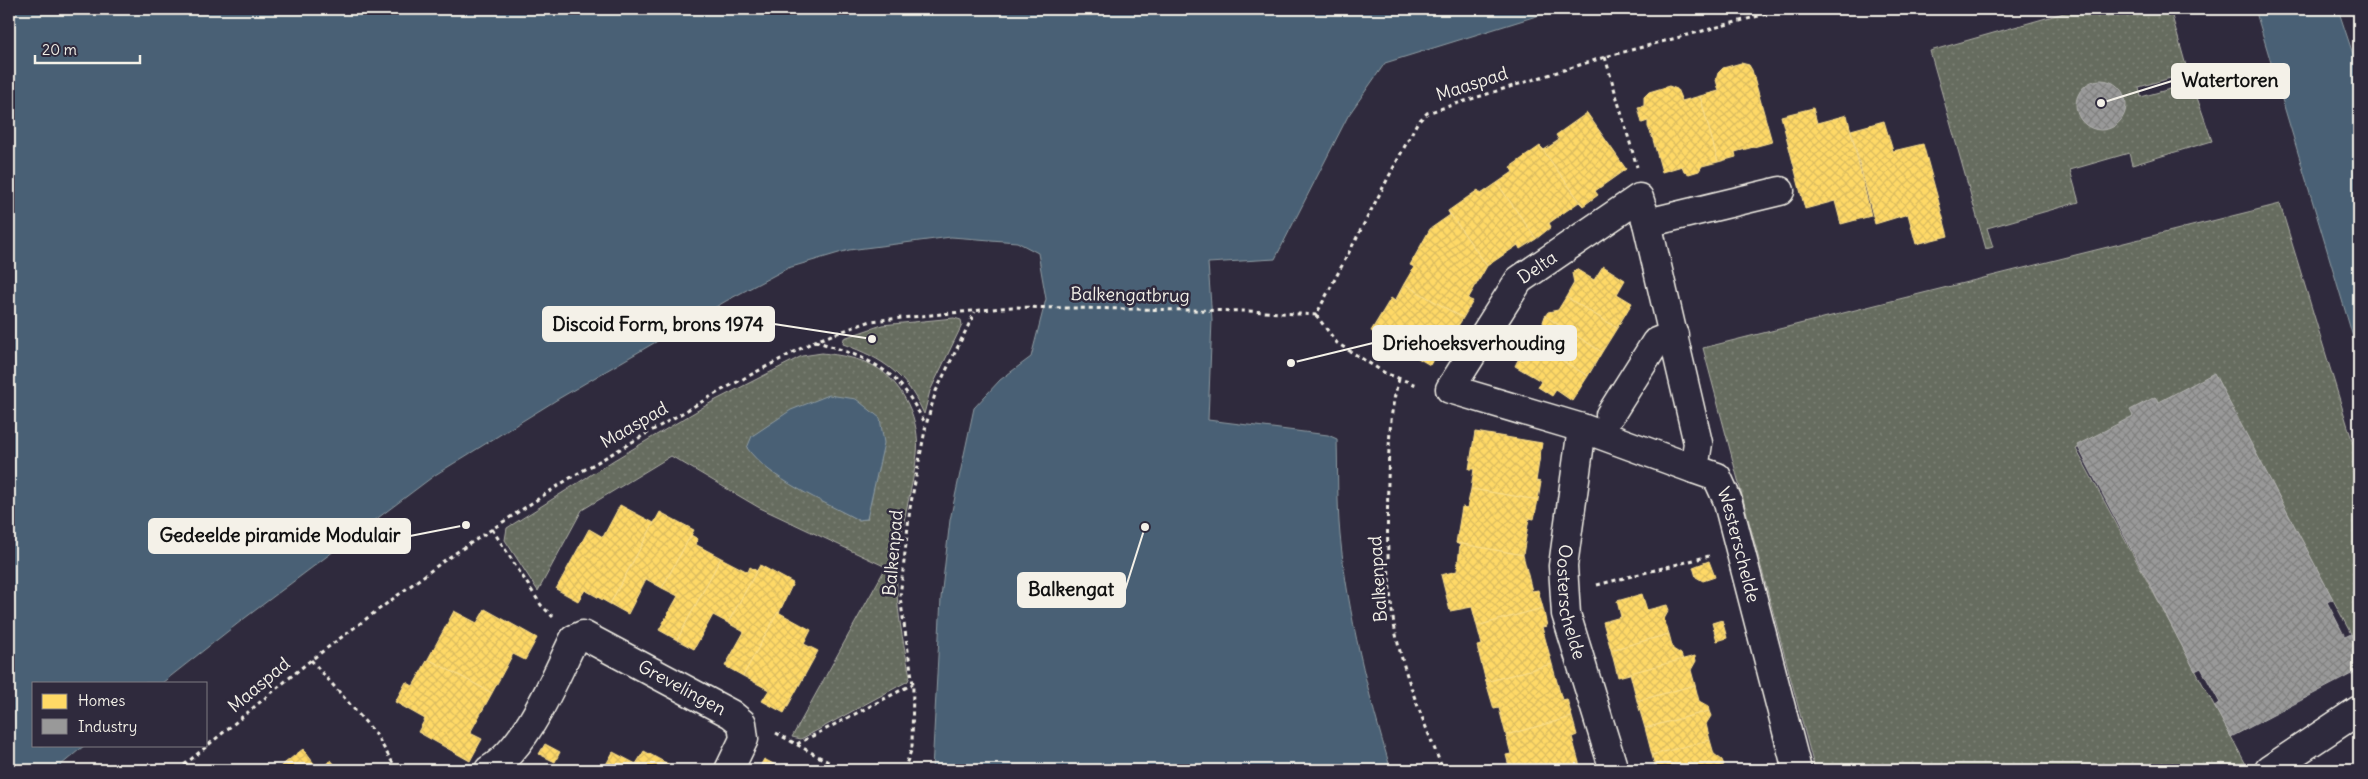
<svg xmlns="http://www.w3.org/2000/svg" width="2368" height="779" font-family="Delius,sans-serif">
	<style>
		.grass { fill: url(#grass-dots); stroke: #adaea4; fill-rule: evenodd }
		.water { fill: #4a6174; stroke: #8e9ba2 }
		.homes { fill: url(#homes-cross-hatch); stroke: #fce08d }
		.industry { fill: url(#industry-cross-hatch); stroke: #b4b3b1 }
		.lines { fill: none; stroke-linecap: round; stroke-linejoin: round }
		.minor-casing { stroke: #f4f1e8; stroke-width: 31 }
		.path { stroke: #f4f1e8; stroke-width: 3; stroke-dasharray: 4 4; stroke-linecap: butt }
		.minor { stroke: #2f2a3d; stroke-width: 28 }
		.labels { text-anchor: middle; stroke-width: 5; stroke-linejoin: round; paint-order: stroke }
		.street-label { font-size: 18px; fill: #f4f1e8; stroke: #2f2a3d }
		.leader { fill: none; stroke: #f4f1e8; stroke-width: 2 }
		.callout-dot { fill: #f4f1e8; stroke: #2f2a3d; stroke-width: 2 }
		.callout { fill: #f4f1e8; stroke: #f4f1e8; stroke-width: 2 }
		.callout-label { font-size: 19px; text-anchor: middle; font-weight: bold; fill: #111 }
	</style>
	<defs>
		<pattern id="grass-dots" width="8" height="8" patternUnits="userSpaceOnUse" patternTransform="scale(1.25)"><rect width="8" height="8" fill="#666c5f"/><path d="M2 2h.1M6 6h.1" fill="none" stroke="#7c8176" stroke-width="1.8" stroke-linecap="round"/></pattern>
		<pattern id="homes-cross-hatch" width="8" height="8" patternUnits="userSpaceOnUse" patternTransform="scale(1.25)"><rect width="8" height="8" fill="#ffd966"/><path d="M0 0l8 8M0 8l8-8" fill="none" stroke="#dbbc60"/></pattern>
		<pattern id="industry-cross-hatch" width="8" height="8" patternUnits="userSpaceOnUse" patternTransform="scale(1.25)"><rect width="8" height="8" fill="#999"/><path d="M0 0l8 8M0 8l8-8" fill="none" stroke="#818180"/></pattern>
	</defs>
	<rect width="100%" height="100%" fill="#2f2a3d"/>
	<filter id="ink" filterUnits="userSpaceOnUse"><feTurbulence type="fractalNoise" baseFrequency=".02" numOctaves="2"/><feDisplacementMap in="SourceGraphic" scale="10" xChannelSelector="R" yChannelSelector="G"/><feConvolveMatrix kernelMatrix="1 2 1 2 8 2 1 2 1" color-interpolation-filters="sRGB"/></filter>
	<g filter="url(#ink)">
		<g class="grass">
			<path d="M2078,9H2170L2188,73L2139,87L2141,97L2192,83L2212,141L2132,165L2129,153L2070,170L2079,202L1987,228L1993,247L1986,249L1930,51Z"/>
			<path d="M2280,204L2359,463V649L2214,374L2076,449L2249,770H1815L1703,348Z"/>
			<path d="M954,318L961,320L962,325L930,391L924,414C906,374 884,359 843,344L844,338L882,325Z"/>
			<path d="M822,353C840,355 858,358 874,366C903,382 921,422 917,454C912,493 899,531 897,570C895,605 903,641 910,676L908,681L801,739L792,737L886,567L758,507L671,456L582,510L538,591L505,540L507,528L614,460L712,402L802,356ZM782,478L868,511L867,519L858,520Z"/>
		</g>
		<g class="water">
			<path d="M9,9H1559L1385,63L1348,116L1275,259L1208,263L1212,320L1208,420L1328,435L1337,439C1338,471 1337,503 1340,535C1348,615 1368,694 1391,770H932L941,598L950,520L974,408L1000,380L1031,357L1046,299L1038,253L1017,242L951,237L849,250L788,268L726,301L558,399L435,475L241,621L162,683H34V745H85L55,770H9Z"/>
			<path d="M2255,9H2338L2359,72V357Z"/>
			<path d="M829,395L856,399L880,418L884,443L867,519L858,520C823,501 770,480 747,448L752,436L791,410Z"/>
		</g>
		<g class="homes">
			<path d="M1741,63L1749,65L1752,70L1772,142L1735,152L1736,157L1718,162L1700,96L1719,91L1716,80L1718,73L1723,68Z"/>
			<path d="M1669,86L1677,89L1682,101L1700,96L1718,162L1702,166L1699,171L1689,174L1684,171L1682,166L1662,172L1652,136L1648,127V121L1642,123L1638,107L1644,106V97L1649,92Z"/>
			<path d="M1813,108L1817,123L1847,115L1871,216L1841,224L1835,201L1805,209L1781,116Z"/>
			<path d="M1587,113L1626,169L1595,191L1598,195L1583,206L1540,146L1544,150L1559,140L1556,135Z"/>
			<path d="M1884,121L1893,151L1923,144L1948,236L1916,244L1908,214L1875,224L1851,130Z"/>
			<path d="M1540,146L1583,206L1579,202L1549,223L1551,227L1536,239L1497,183L1513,172L1510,167Z"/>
			<path d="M1497,183L1536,239L1520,249L1518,245L1487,266L1448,211L1478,190L1481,194Z"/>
			<path d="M1448,211L1487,266L1468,299L1473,301L1463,318L1404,284L1414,267L1410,265L1430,229L1450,215Z"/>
			<path d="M1603,266L1625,280L1617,294L1632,303L1617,328L1566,297L1574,283L1572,273L1576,269L1594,280Z"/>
			<path d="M1404,284L1463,318L1453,334L1449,332L1430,365L1371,331L1391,298L1395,301Z"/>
			<path d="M1566,297L1617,328L1602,352L1545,316L1548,312L1558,310Z"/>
			<path d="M1545,316L1602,352L1588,376L1536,345L1545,331L1543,322Z"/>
			<path d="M1536,345L1588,376L1572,401L1556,390L1552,396L1538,387L1541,381L1515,366L1518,360L1528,358Z"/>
			<path d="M1475,432L1542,443L1536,481L1541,482L1538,500L1471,489L1474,469H1469Z"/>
			<path d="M1471,489L1538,500L1534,519L1529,518L1523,555L1456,543L1462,507L1467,508Z"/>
			<path d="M620,505L654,523L610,604L585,590L578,601L556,589L589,529L603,537Z"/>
			<path d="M660,512L694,530L662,588L646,579L628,614L610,604Z"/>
			<path d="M691,535L698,539L695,544L721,558L677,640L659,630L678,596L662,588Z"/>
			<path d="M1456,543L1523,555L1532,591L1538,590L1543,608L1477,626L1472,607L1450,611L1441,575L1457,571L1460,545Z"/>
			<path d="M721,558L748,572L750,567L757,571L728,623L713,615L694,649L677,640Z"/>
			<path d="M1709,561L1715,577L1703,581L1696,577L1693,567Z"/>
			<path d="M760,565L793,583L779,613L743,676L725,666L744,632L728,623Z"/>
			<path d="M1642,594L1647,610L1667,605L1669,610L1664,619L1669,634L1611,650L1603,622L1621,617L1617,601Z"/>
			<path d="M1543,608L1547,626L1542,627L1552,664L1486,682L1477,646L1482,645L1477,626Z"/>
			<path d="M485,609L537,638L525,660L513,654L492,693L428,659L454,611L477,623Z"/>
			<path d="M778,612L811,630L804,644L818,651L784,713L762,701L769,690L743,676Z"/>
			<path d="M1722,620L1727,638L1717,641L1712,623Z"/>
			<path d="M1669,634L1673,649L1681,654L1683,660L1618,677L1611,650Z"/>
			<path d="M1695,656L1696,661L1691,670L1695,685L1637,701L1630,673Z"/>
			<path d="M428,659L492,693L470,733L482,739L470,761L418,732L425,719L395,702L406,682L413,686Z"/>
			<path d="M1552,664L1562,700L1567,699L1572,717L1506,735L1499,708L1494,709L1486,682Z"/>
			<path d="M1695,685L1699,701L1708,706L1709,711L1645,728L1637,701Z"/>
			<path d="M1709,711L1711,716L1706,724L1710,740L1652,755L1645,728Z"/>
			<path d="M1572,717L1577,735L1572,737L1581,770H1510L1506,755L1511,754L1506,735Z"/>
			<path d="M1710,740L1714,754L1722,760L1724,765L1707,770H1656L1652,755Z"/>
			<path d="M545,744L560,752L555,762L539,754Z"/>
			<path d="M303,749L319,770L331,760L339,770H276Z"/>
			<path d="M644,751L679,770H603L613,752L636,764Z"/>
			<path d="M764,759L785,770H758Z"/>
		</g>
		<g class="industry">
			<circle cx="2101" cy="105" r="25"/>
			<path d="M2214,373L2333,599L2327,602L2345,637L2351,634L2359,650V670L2231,737L2214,706L2220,703L2201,668L2195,671L2077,445L2133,416L2130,410L2155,397L2159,402Z"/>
		</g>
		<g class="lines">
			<defs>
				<g id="minor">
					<path id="s1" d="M1647,223L1698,443L1694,469L1717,477L1727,499L1797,770"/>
					<path d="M1610,415L1656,342L1674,335"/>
					<path id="s2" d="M1582,428L1563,566L1566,614L1614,770"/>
					<path id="s3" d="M1694,469L1582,428L1450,389L1519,280L1639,198L1647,223L1780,191"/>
					<path id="s4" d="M489,770C528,746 554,679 574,639L583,635L731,714L742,723L744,739L729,770"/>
					<path d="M2269,770L2359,710"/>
				</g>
			</defs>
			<use href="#minor" class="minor-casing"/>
			<g class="path">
				<path d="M1605,57L1637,167"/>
				<path d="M1316,315L1337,343L1385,373L1419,386"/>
				<path d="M815,341C848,352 881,361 903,388C912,399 918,412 926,424"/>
				<path d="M1399,379C1389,413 1389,446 1388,481C1387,522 1387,570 1392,611C1399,666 1423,719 1443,770"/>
				<path d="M492,529L541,605L553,617"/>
				<path d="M1597,585L1709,556"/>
				<path d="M311,660L375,733L397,770"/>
				<path d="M776,733L843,770"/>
				<path d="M797,744L913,684"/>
				<path d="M178,770L311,660L445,560L570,478L722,390L815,341L871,321L1012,307L1247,311L1316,315L1417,123L1427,113L1605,57L1785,9"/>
				<path d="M904,770L912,748L913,684L900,597L910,508L926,425L936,391L975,312"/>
			</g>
			<use href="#minor" class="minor"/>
		</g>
	</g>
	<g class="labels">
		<g class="street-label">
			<text transform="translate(1472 84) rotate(-18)" y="6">Maaspad</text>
			<text dy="6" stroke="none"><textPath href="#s3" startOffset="408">Delta</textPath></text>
			<text transform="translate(1130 295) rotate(1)" y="6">Balkengatbrug</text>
			<text transform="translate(634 425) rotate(-30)" y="6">Maaspad</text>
			<text dy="6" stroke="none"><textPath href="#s1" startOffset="348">Westerschelde</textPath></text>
			<text transform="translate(893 553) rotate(-85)" y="6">Balkenpad</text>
			<text transform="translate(1378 579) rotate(-94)" y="6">Balkenpad</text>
			<text dy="6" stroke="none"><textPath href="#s2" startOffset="176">Oosterschelde</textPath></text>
			<text transform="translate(259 685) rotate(-40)" y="6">Maaspad</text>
			<text dy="6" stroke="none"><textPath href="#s4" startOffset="280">Grevelingen</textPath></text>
		</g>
	</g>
	<path class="leader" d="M2101 103L2172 81M872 339L774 324M1291 363L1373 343M466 525L410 536M1145 527L1125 590"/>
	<g class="callout-dot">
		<circle cx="2101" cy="103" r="5"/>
		<circle cx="872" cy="339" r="5"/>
		<circle cx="1291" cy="363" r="5"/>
		<circle cx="466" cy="525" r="5"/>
		<circle cx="1145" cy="527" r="5"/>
	</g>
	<g class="callout">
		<rect x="2172" y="64" width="117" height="34" rx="5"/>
		<rect x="543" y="307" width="231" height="34" rx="5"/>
		<rect x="1373" y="326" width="203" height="34" rx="5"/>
		<rect x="149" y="519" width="261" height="34" rx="5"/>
		<rect x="1018" y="573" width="107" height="34" rx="5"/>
	</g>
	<g class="callout-label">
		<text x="2230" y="87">Watertoren</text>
		<text x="658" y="331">Discoid Form, brons 1974</text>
		<text x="1474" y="350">Driehoeksverhouding</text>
		<text x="280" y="542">Gedeelde piramide Modulair</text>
		<text x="1071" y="596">Balkengat</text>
	</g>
	<rect width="2368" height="779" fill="none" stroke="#2f2a3d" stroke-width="30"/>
	<rect x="15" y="15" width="2338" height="749" fill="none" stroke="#f4f1e8" stroke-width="2" filter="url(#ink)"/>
	<rect x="32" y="682" width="175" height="65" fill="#2f2a3d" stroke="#7e7a81"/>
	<rect x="42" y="694" width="25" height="15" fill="#ffd966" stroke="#7e7a81"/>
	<text x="78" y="706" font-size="15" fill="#f4f1e8">Homes</text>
	<rect x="42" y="719" width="25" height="15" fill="#999999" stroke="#7e7a81"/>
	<text x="78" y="732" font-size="15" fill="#f4f1e8">Industry</text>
	<path d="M35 55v8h105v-8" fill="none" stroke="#f4f1e8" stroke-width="2.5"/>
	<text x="42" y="55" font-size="15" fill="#f4f1e8" stroke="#2f2a3d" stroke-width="4" paint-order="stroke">20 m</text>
</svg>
